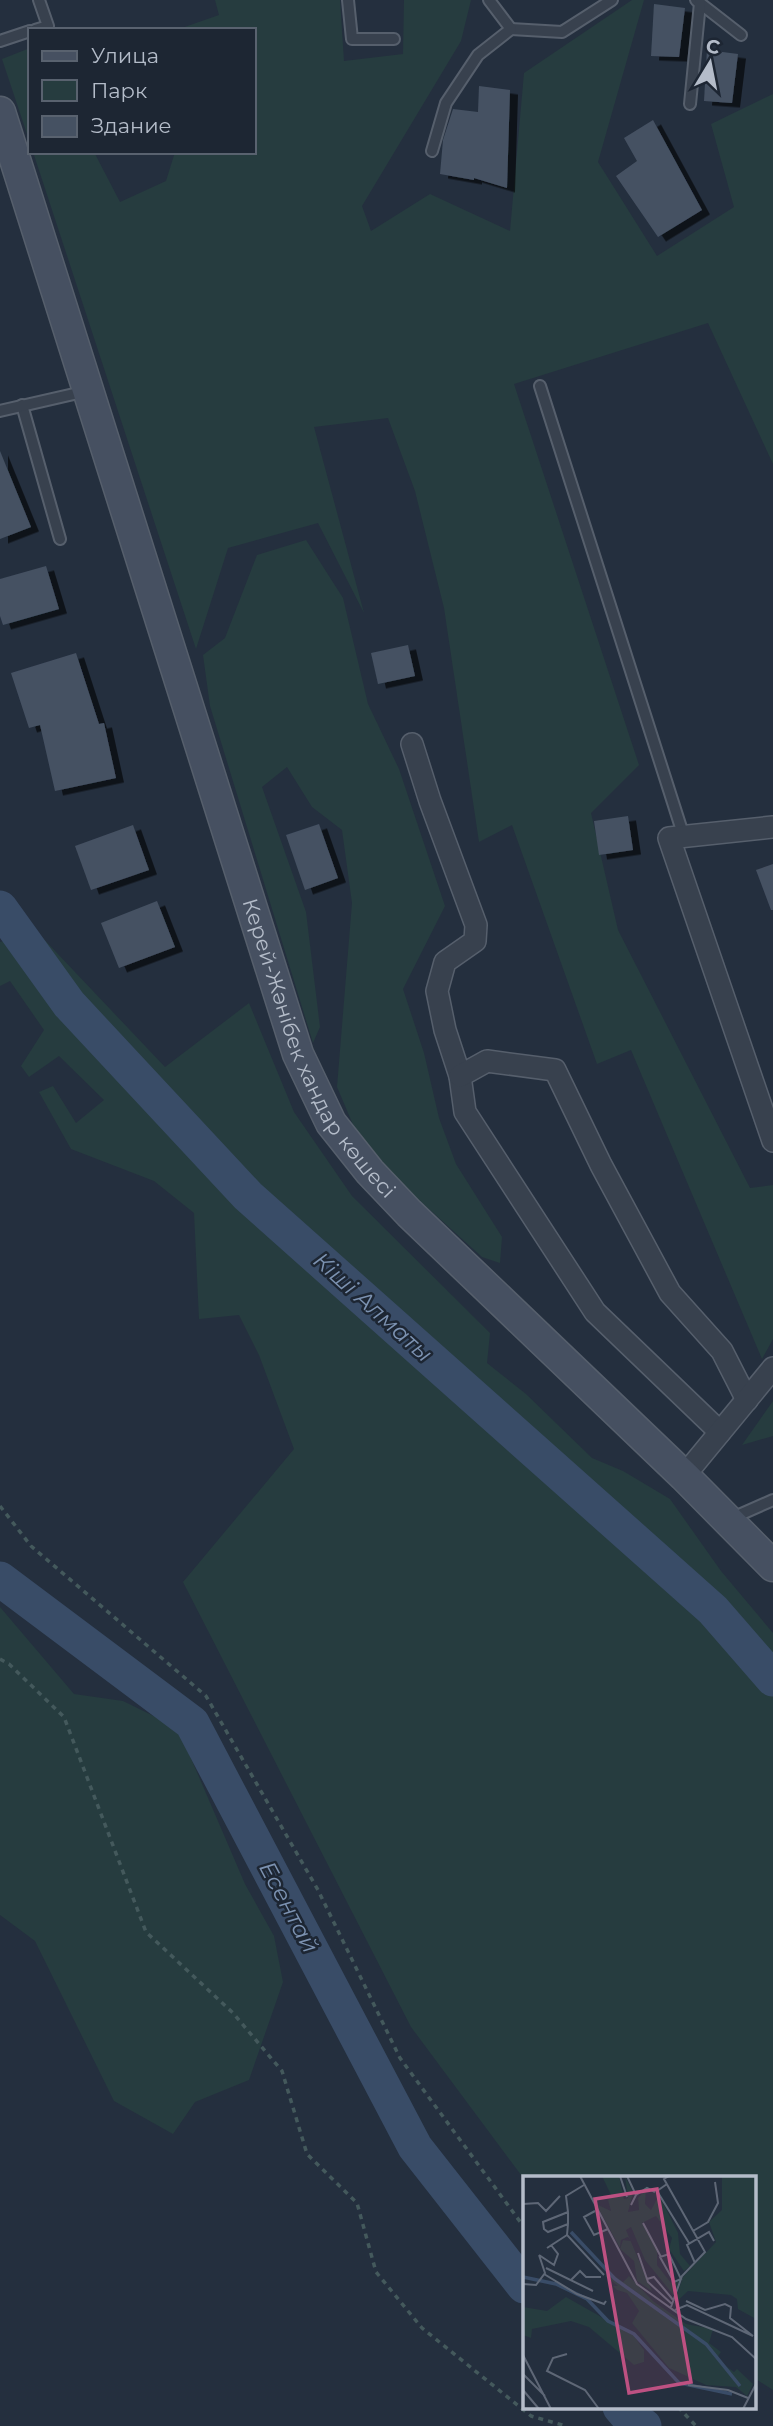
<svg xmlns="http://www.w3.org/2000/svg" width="773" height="2426" font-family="Montserrat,sans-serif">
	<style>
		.green { fill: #263c3f }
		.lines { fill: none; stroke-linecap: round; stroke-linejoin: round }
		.river { stroke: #394c67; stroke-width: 35 }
		.building { fill: #455162; filter: url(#shadow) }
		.service-casing { stroke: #565f6c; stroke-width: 14 }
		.minor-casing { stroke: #565f6c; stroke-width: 24 }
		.secondary-casing { stroke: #565f6c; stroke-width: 33 }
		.path { stroke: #44595c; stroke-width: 3.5; stroke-dasharray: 5 5; stroke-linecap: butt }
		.service { stroke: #38414e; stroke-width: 10 }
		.minor { stroke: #38414e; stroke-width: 21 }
		.secondary { stroke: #465061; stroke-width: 30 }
		.labels { text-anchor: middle; stroke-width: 5; stroke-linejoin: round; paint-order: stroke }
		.street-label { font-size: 21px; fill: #b4bcc9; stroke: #1d2633 }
		.water-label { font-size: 23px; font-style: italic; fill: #7c92b1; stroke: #1d2633 }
		.inset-river { fill: none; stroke: #394c67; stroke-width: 3.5 }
		.inset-road { fill: none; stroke: #5e6776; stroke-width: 2 }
		.view { fill: #bd5182; fill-opacity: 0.15; stroke: #bd5182; stroke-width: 3.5 }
		.inset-edge { fill: none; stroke: #b4bcc9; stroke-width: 3.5 }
	</style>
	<defs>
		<filter id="shadow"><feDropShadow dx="8" dy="4.5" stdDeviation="0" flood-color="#0009"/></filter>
	</defs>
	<rect width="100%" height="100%" fill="#242f3e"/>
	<g class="green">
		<path d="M215,0H340L344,61L403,54L404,0H471L461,41L362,206L371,231L430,194L510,231L524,73L632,0H644L598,162L657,256L734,207L711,124L773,94V464L708,323L514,384L639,765L591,813L618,930L750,1188L773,1185V1339L762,1359L631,1050L597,1064L512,825L479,842L444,608L415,491L388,418L314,427L364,613L318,523L228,548L196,649L33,152H94L120,202L166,181L175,152H254V30H176L219,15Z"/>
		<path d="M30,48V143L2,59Z"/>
		<path d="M306,540L343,598L368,704L399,769L445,906L403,989L424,1053L439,1118L456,1164L502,1237L500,1263L482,1257L398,1181L354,1127L337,1087L352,903L342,830L312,807L287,767L262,787L306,912L320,1027L313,1043L210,706L203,655L225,638L257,555Z"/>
		<path d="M38,933L165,1067L249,1003L294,1112L352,1196L490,1333L487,1363L526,1394L592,1458L623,1471L670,1499L721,1571L773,1633V2390L754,2378V2178L524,2179L411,2027L183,1582L294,1449L259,1355L239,1315L199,1319L194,1213L154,1181L71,1149L39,1092L53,1086L76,1123L104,1100L59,1056L29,1077L21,1066L44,1030L10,981L0,986V942Z"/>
		<path d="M773,1401V1436L742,1445Z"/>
		<path d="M0,1607L74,1694L123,1701L178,1728L245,1884L274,1936L283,1982L249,2080L195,2102L173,2134L114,2101L35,1941L0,1915Z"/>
	</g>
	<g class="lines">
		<g class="river">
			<path d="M0,908L69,1004L248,1196L713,1610L773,1679"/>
			<path d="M0,1579L192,1723L415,2147L524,2286"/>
			<path d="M620,2407L626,2414L644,2426"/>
		</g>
	</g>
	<g class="building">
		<path d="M654,4L685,8L679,57L651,56Z"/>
		<path d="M707,50L738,54L732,103L704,101Z"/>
		<path d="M479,86L510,90L507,188L474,178V180L440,174L443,140L453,109L478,112Z"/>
		<path d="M653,120L702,210L658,237L616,176L637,161L624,138Z"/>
		<path d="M0,451L31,527L0,539Z"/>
		<path d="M46,566L59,609L3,625L0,616V579Z"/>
		<path d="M408,645L415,676L378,684L371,653Z"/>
		<path d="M76,653L99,724L104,723L116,778L55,791L40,725L29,728L11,673Z"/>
		<path d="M628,816L633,850L599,855L594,821Z"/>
		<path d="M319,824L338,878L305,890L286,835Z"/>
		<path d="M133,825L149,870L91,890L75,846Z"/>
		<path d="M773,864V910H771L756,870Z"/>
		<path d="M157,901L175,947L119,968L101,923Z"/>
	</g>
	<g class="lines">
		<defs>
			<g id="service">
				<path d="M348,0L352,39H394"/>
				<path d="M696,0L741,35"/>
				<path d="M511,29L562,32L612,0"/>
				<path d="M35,30L48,26L39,0"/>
				<path d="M0,41L30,31"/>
				<path d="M690,104L700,3"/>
				<path d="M432,151L446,103L478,55L511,29L489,0"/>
				<path d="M540,386L684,837"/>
				<path d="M22,405L60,539"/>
				<path d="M0,411L87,391"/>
				<path d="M730,1519L773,1500"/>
			</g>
			<g id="minor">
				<path d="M412,744L430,801L476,925L475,941L445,962L437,991L445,1030L460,1076L465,1112L595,1312L720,1432"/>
				<path d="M773,827L669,838L773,1141"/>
				<path d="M460,1076L487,1061L555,1070L601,1165L670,1293L722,1351L747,1400"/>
				<path d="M684,1476L773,1368"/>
			</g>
			<g id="secondary">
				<path id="s1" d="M0,112L298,1054L331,1123L370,1172L409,1213L684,1476L773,1566"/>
			</g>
		</defs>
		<use href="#service" class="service-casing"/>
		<use href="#minor" class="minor-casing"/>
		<use href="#secondary" class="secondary-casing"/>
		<g class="path">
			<path d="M0,1506L31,1546L206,1696L318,1890L400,2058L524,2227"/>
			<path d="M0,1659L9,1664L64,1717L146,1932L233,2013L282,2071L307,2154L357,2203L376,2272L422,2328L531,2416L566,2426"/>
			<path d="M678,2407L696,2426"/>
		</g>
		<use href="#service" class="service"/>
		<use href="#minor" class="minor"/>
		<use href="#secondary" class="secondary"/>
	</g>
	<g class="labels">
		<g class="street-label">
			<text dy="7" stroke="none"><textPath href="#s1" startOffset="992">Керей-Жәнібек хандар көшесі</textPath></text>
		</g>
		<g class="water-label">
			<text transform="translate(373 1307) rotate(42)" y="8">Кіші Алматы</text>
			<text transform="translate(289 1907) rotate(62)" y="8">Есентай</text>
		</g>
	</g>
	<g transform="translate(523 2176)">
		<rect width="233" height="233" fill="#242f3e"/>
		<path d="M79,0H96L101,23L105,22L102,0L110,17L105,36L116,34L115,22L123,13L122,28L128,34L136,19L155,57L157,78L167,90L161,95L146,73L149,62L133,40L119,47L134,75V89L148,107L156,105L152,121L122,84L108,51L103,54L129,115L114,105L111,85L97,73L100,64L108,65L105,61L98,64L97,72L73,28L88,35L85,24L89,21ZM199,0H233V143L215,133L214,123L208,119L165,115L151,128L160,101L193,66L186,46L199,34ZM88,97L100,106L106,100L130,125L163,148L190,153L186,167L198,176L193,183L211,196L214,193L230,208L224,220L213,211L183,209L146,192L109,147L116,135L104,117L94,114L90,110H95L82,100ZM43,121L110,159L121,174V186L111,189L66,151L48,145L9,153L8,162L0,159V131L24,135Z" fill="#263c3f"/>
		<path class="inset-river" d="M48,56L92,103L183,168L217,210M0,101L33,108L64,123L85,145L111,158L156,207L209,218"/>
		<path class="inset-road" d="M57,0L114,108L163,143L209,161L233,183M97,0L104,21M104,0L113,19L108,29M146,0L141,3L182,76L159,100L148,131M144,8L134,15L166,67M113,19L124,12L132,16M0,28L15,27L23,35L37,20M72,35L61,41L71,59L85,53M45,36V48L25,56L21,53L20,46L45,36L43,20L61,9M120,47L138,81M45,48L44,59L81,99M170,55L185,46L195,27L192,6M24,72L44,59M115,77L125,106L149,128M146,78L158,103L151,106L137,81ZM16,79L31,89L35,78L28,69M172,87L164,69L186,56L191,65M23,92L70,115M21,98L54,118L81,128L83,125M124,103L131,101L151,125M48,104L57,95L63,101H78M0,108L13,109L22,97L16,79M152,134L164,129L230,160L207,142L208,131L202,128L182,134L163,125M44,178L30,182L24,195L62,214L76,233M0,179L28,233M0,198L22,220M165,209L205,214L225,222M0,214L16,233M220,233L233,208"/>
		<path class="view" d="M134,13L168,206L106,217L72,23Z"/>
		<rect width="233" height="233" class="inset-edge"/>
	</g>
	<rect x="28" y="28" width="228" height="126" fill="#1d2633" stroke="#59626f" stroke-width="2"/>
	<rect x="42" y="51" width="35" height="10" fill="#465061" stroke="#59626f" stroke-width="2"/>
	<text x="91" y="63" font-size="21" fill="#b4bcc9">Улица</text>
	<rect x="42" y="80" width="35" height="21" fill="#263c3f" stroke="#59626f" stroke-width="2"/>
	<text x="91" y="98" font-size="21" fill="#b4bcc9">Парк</text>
	<rect x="42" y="116" width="35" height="21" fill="#455162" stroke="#59626f" stroke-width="2"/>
	<text x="91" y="133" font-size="21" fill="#b4bcc9">Здание</text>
	<g transform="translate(710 63) rotate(10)" stroke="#1d2633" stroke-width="5" paint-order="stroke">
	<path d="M0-5L12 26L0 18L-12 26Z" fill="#b4bcc9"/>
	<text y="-10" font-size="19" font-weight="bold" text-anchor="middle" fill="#b4bcc9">С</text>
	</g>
</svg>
